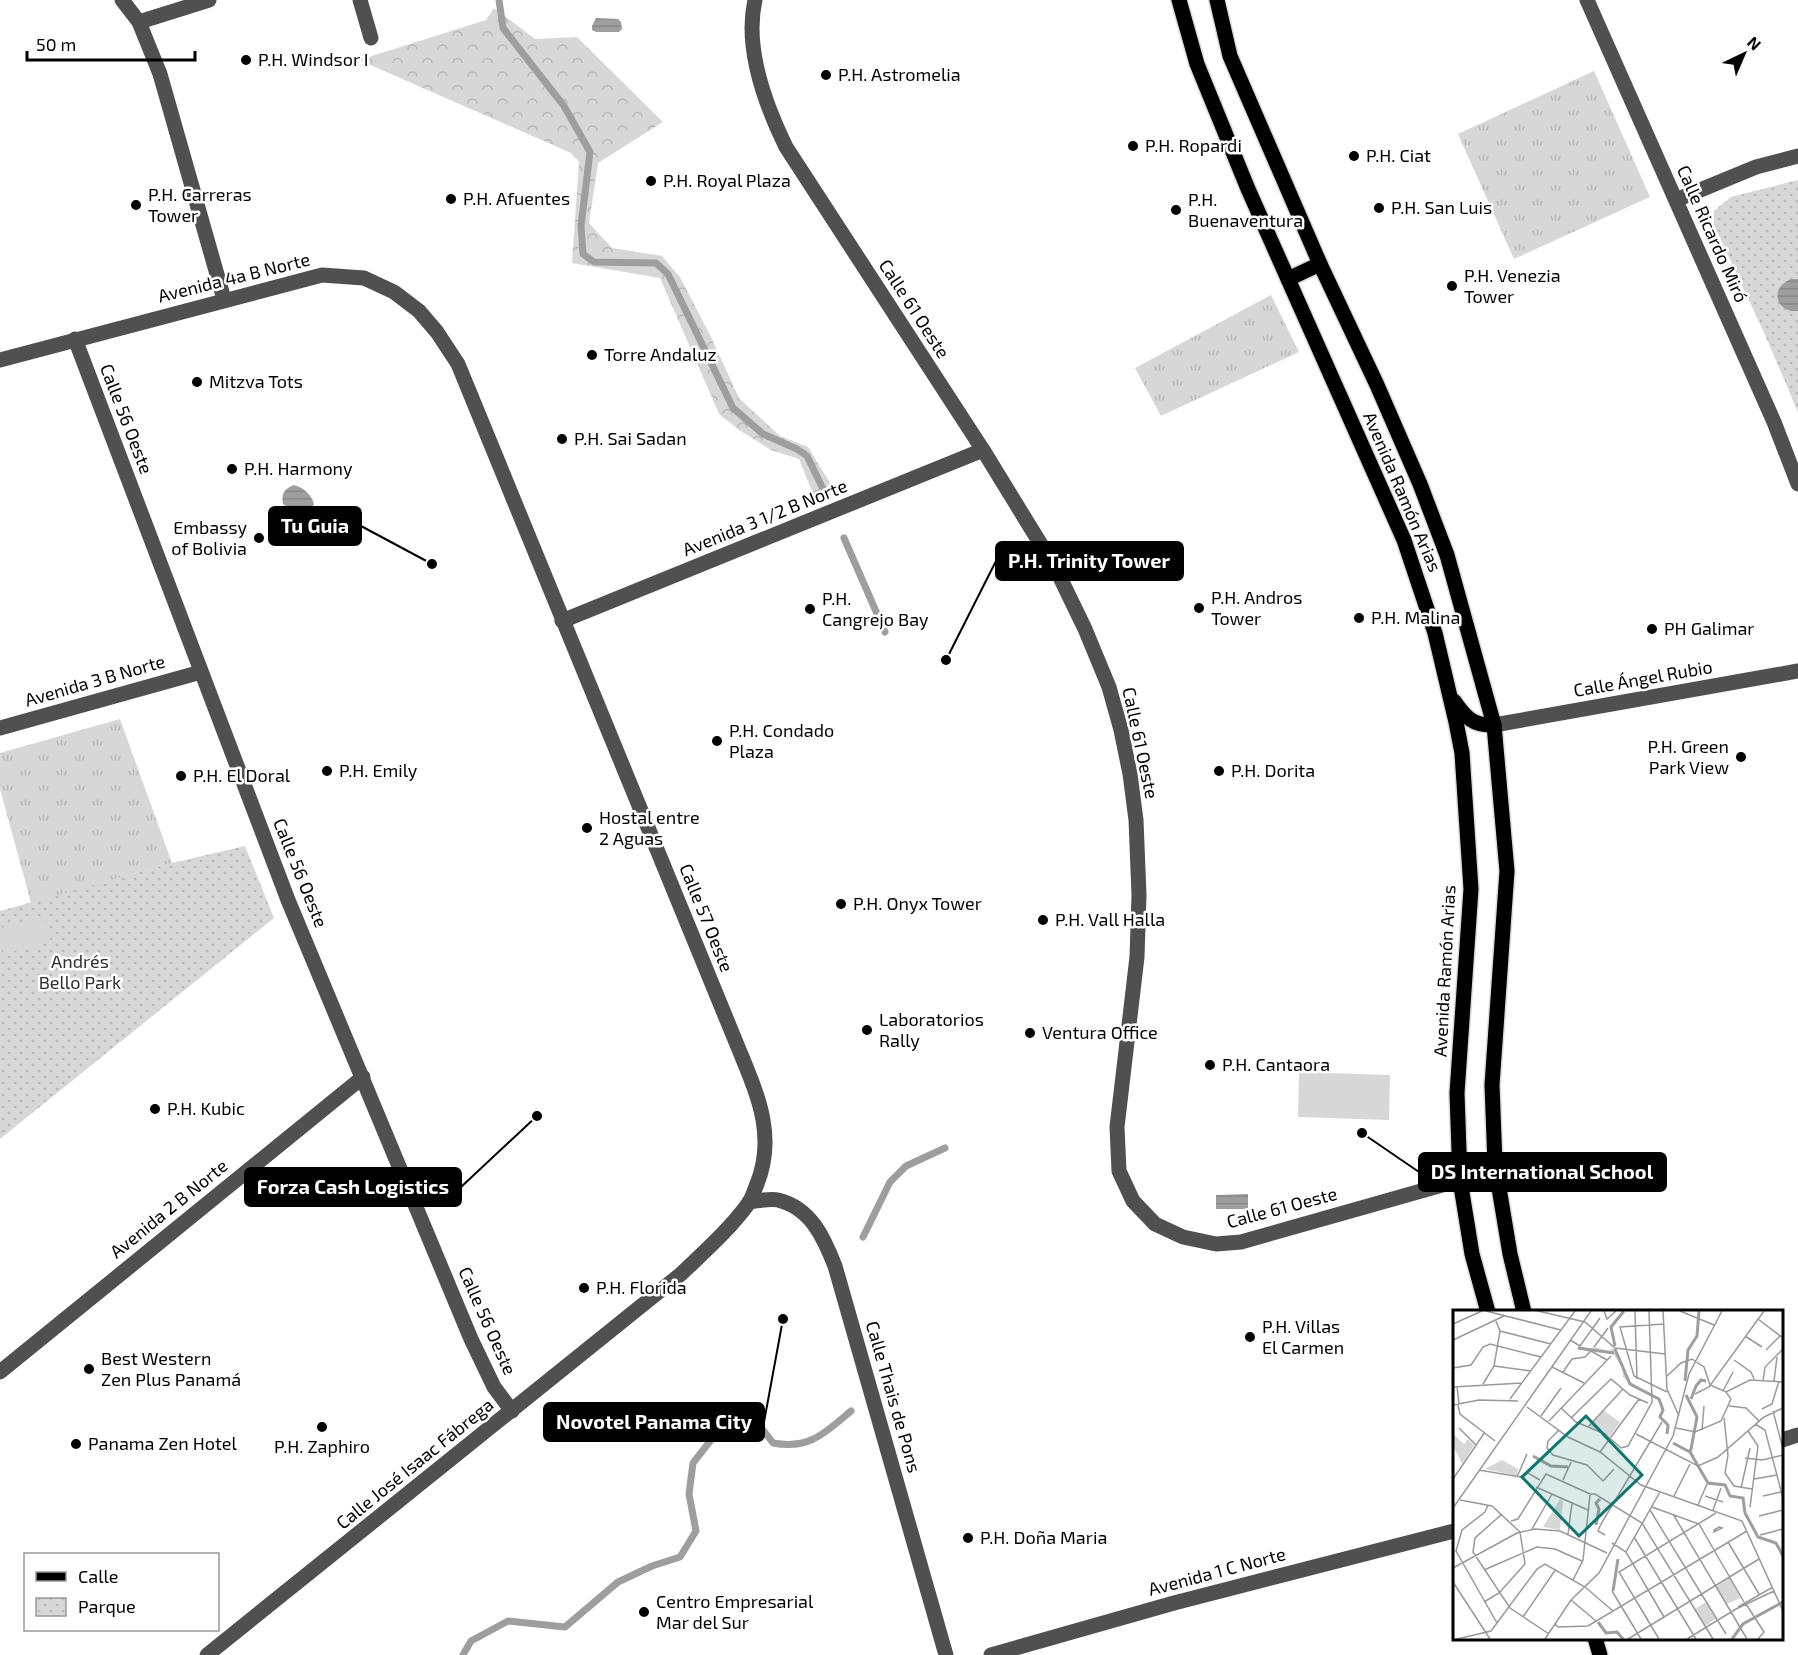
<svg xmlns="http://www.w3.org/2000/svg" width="1798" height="1655" font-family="'Exo 2',sans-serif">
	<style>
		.grass { fill: url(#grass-tufts) }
		.forest { fill: url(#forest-crowns) }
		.park { fill: url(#park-dots) }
		.pitch { fill: #d7d7d7 }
		.water { fill: url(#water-rules) }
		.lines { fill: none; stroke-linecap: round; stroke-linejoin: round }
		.stream { stroke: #9e9e9e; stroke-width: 7 }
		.major-casing { stroke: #dbdbdb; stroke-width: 18 }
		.minor { stroke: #505050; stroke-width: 15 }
		.major { stroke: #000; stroke-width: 15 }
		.poi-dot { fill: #000; stroke: #fff; stroke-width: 2 }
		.labels { text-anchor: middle; stroke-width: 5; stroke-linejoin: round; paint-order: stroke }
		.poi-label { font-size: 18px; fill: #000; stroke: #fff; text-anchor: start }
		.street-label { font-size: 18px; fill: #000; stroke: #fff }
		.park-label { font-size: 18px; fill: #2e2e2e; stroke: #fff }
		.inset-river { fill: none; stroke: #9e9e9e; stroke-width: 3 }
		.inset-road { fill: none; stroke: #999; stroke-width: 1.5 }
		.view { fill: #0f766e; fill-opacity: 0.15; stroke: #0f766e; stroke-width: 3 }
		.inset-edge { fill: none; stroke: #000; stroke-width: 3 }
		.leader { fill: none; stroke: #000; stroke-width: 2 }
		.callout-dot { fill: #000; stroke: #fff; stroke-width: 2 }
		.callout { fill: #000; stroke: #000; stroke-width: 2 }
		.callout-label { font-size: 20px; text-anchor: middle; font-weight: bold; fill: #fff }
	</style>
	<defs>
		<pattern id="grass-tufts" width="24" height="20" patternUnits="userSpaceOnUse" patternTransform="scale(1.5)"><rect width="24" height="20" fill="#d7d7d7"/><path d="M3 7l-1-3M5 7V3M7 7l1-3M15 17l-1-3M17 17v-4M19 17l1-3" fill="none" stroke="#b7b7b7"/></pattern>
		<pattern id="forest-crowns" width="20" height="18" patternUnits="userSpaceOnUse" patternTransform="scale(1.5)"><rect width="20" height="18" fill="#d7d7d7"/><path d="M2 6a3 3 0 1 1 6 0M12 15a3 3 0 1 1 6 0" fill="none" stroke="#b7b7b7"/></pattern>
		<pattern id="park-dots" width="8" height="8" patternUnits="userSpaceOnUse" patternTransform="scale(1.5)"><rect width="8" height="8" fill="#d7d7d7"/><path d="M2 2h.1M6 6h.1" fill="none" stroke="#b7b7b7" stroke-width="1.8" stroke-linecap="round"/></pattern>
		<pattern id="water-rules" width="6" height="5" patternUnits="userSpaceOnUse" patternTransform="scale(1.5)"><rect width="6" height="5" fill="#9e9e9e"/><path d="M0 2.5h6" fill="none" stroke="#868686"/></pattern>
	</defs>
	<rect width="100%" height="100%" fill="#fff"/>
	<g class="grass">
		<path d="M1594,71L1650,197L1514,259L1458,134Z"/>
		<path d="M1271,295L1299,352L1161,416L1135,368Z"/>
		<path d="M120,719L172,863L31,903L0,789V753Z"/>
	</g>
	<path class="forest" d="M494,8L535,39L577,37L663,122L598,163L589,223L612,248L662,256L680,277L711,337L739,398L780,436L808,447L833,488L815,499L799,459L771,450L739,430L719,414L660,278L572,263L579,162L571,153L359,60L486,20Z"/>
	<g class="park">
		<path d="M1798,180V412L1765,335L1714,225V211L1731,197Z"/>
		<path d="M245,846L274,918L0,1139V911L172,863Z"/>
	</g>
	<g class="pitch">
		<path d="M45,917L51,941L4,954L0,942V928Z"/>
		<path d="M1299,1072L1390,1075L1389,1120L1298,1117Z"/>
	</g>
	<g class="water">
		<path d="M596,18L618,19L621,22L622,29L619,32H596L592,30V26Z"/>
		<path d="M1792,279H1798V311C1775,313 1769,286 1792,279Z"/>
		<path d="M294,485C304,488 311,494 314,504L307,515L300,516L283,504C281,494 284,489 294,485Z"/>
		<path d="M1248,1194V1209H1216V1195Z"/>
	</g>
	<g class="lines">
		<g class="stream">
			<path d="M499,0L503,28L564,106L590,152L581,226L583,254L594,262L656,263L668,274L733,408L763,434L797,449L807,456L825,493"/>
			<path d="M844,538L885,632"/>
			<path d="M863,1237L890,1182L906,1166L945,1148"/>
			<path d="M463,1655L471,1641L508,1621L565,1627L618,1582L652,1566L680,1557L696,1531L689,1494L693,1463L729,1417L743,1410L754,1418L773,1443C809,1450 825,1433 851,1411"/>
		</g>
		<defs>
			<g id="major">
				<path d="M1179,0L1197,64L1248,189L1404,540L1435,633L1456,722L1462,753L1471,889L1457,1093L1460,1180L1472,1254L1488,1312"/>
				<path d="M1217,0L1230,56L1320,264L1377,385L1420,484L1447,555L1494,725L1507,871L1492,1085L1495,1164L1510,1254L1524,1312"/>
				<path d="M1288,279L1320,264"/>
				<path d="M1454,701C1465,717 1473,726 1494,725"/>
				<path d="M1595,1638L1600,1655"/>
			</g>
		</defs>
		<use href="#major" class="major-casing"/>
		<g class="minor">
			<path d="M122,0L139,22L160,74L224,299"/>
			<path d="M360,0L371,38"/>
			<path d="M755,0C744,48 765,104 786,147L983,450L1056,569L1085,629L1109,687L1121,730L1130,774L1136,820L1139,895L1137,957L1117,1127L1119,1171L1133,1201L1155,1224L1183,1237L1216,1244L1241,1242L1460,1180"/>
			<path d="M1587,0L1774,422L1798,484"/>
			<path d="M139,22L209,0"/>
			<path d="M1676,200L1756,167L1798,156"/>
			<path d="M75,339L288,900L471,1339L494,1387L512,1411"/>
			<path d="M0,360L322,275L364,278L394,292L419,311L437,332L458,364L740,1052C758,1096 776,1136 757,1184C754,1191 752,1199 748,1204C729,1230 704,1252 681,1274L207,1655"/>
			<path d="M562,621L983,450"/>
			<path d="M1494,725L1798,671"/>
			<path d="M0,728L201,672"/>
			<path d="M749,1202C758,1201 770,1198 778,1200C811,1208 824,1238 835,1266L946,1655"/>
			<path d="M0,1372L363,1077"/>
			<path d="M1782,1440L1798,1435"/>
			<path d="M991,1655L1174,1603L1454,1531"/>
		</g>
		<use href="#major" class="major"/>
	</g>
	<g class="poi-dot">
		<circle cx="246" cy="60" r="6"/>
		<circle cx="826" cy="75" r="6"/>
		<circle cx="1133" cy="146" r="6"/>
		<circle cx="1354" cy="156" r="6"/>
		<circle cx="651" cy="181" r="6"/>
		<circle cx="451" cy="199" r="6"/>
		<circle cx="136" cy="205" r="6"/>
		<circle cx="1379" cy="208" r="6"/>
		<circle cx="1176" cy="210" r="6"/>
		<circle cx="1452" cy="286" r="6"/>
		<circle cx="592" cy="355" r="6"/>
		<circle cx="197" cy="382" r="6"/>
		<circle cx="562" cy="439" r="6"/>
		<circle cx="232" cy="469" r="6"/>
		<circle cx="259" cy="538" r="6"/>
		<circle cx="1199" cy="608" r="6"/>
		<circle cx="810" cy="609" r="6"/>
		<circle cx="1359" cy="618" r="6"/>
		<circle cx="1652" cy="629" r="6"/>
		<circle cx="717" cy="741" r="6"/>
		<circle cx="1741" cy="757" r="6"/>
		<circle cx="327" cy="771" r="6"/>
		<circle cx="1219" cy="771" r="6"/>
		<circle cx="181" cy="776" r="6"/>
		<circle cx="587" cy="828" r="6"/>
		<circle cx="841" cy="904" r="6"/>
		<circle cx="1043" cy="920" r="6"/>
		<circle cx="867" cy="1030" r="6"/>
		<circle cx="1030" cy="1033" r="6"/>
		<circle cx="1210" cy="1065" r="6"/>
		<circle cx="155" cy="1109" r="6"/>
		<circle cx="584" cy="1288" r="6"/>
		<circle cx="1250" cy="1337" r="6"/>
		<circle cx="89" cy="1369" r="6"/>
		<circle cx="322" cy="1427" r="6"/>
		<circle cx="76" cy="1444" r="6"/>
		<circle cx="968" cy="1538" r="6"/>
		<circle cx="644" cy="1612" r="6"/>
	</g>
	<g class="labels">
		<g class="poi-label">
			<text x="258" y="66">P.H. Windsor I</text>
			<text x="838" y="81">P.H. Astromelia</text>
			<text x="1145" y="152">P.H. Ropardi</text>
			<text x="1366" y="162">P.H. Ciat</text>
			<text x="663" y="187">P.H. Royal Plaza</text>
			<text x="148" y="201">P.H. Carreras<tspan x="148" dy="21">Tower</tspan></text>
			<text x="463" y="205">P.H. Afuentes</text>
			<text x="1188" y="206">P.H.<tspan x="1188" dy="21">Buenaventura</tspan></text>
			<text x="1391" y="214">P.H. San Luis</text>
			<text x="1464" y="282">P.H. Venezia<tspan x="1464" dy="21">Tower</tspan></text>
			<text x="604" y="361">Torre Andaluz</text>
			<text x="209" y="388">Mitzva Tots</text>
			<text x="574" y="445">P.H. Sai Sadan</text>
			<text x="244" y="475">P.H. Harmony</text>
			<text x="247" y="534" text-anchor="end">Embassy<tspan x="247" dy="21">of Bolivia</tspan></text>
			<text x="1211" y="604">P.H. Andros<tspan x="1211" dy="21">Tower</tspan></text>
			<text x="822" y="605">P.H.<tspan x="822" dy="21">Cangrejo Bay</tspan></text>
			<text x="1371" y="624">P.H. Malina</text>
			<text x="1664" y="635">PH Galimar</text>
			<text x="729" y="737">P.H. Condado<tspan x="729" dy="21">Plaza</tspan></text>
			<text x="1729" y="753" text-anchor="end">P.H. Green<tspan x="1729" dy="21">Park View</tspan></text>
			<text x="339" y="777">P.H. Emily</text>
			<text x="1231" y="777">P.H. Dorita</text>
			<text x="193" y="782">P.H. El Doral</text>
			<text x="599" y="824">Hostal entre<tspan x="599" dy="21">2 Aguas</tspan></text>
			<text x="853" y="910">P.H. Onyx Tower</text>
			<text x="1055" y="926">P.H. Vall Halla</text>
			<text x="879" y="1026">Laboratorios<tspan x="879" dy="21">Rally</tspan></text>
			<text x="1042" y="1039">Ventura Office</text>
			<text x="1222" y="1071">P.H. Cantaora</text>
			<text x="167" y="1115">P.H. Kubic</text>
			<text x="596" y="1294">P.H. Florida</text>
			<text x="1262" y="1333">P.H. Villas<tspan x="1262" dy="21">El Carmen</tspan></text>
			<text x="101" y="1365">Best Western<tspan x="101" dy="21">Zen Plus Panamá</tspan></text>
			<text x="88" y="1450">Panama Zen Hotel</text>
			<text x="322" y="1453" text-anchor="middle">P.H. Zaphiro</text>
			<text x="980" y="1544">P.H. Doña Maria</text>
			<text x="656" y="1608">Centro Empresarial<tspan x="656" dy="21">Mar del Sur</tspan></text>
		</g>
		<g class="street-label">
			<text transform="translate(1712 234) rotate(66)" y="6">Calle Ricardo Miró</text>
			<text transform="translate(234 278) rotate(-14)" y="6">Avenida 4a B Norte</text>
			<text transform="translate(914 309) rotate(57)" y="6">Calle 61 Oeste</text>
			<text transform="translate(126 419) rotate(69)" y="6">Calle 56 Oeste</text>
			<text transform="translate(1402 492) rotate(67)" y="6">Avenida Ramón Arias</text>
			<text transform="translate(765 518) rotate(-22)" y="6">Avenida 3 1/2 B Norte</text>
			<text transform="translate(1643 679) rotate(-10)" y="6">Calle Ángel Rubio</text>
			<text transform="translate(95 681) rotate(-16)" y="6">Avenida 3 B Norte</text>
			<text transform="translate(1140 743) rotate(78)" y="6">Calle 61 Oeste</text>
			<text transform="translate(300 873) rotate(68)" y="6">Calle 56 Oeste</text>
			<text transform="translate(706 918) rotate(68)" y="6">Calle 57 Oeste</text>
			<text transform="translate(1445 971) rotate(-87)" y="6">Avenida Ramón Arias</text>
			<text transform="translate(1282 1208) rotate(-15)" y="6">Calle 61 Oeste</text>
			<text transform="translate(169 1209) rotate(-39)" y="6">Avenida 2 B Norte</text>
			<text transform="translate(487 1321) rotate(66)" y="6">Calle 56 Oeste</text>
			<text transform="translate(893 1397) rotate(74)" y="6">Calle Thais de Pons</text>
			<text transform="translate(415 1464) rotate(-39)" y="6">Calle José Isaac Fábrega</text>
			<text transform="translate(1217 1572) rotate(-15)" y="6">Avenida 1 C Norte</text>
		</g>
		<g class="park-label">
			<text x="80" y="968">Andrés<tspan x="80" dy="21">Bello Park</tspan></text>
		</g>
	</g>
	<g transform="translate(1453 1310)">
		<rect width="330" height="330" fill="#fff"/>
		<path d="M49,150L65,159L64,166L32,159Z" fill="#d7d7d7"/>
		<path d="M127,37L131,40L142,37L152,40L155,43L159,38L163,40L175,70L198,86L179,77L170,67L169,57L158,41L155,44L148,39L135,42L123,38ZM0,124L11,134L15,129L21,135L9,154L0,135Z" fill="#d7d7d7"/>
		<path d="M150,100L167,112L157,126L137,116ZM107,189L110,191L107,220L90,217ZM277,268L288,288L274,294L263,277ZM253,292L263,309L252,316L242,299Z" fill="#d7d7d7"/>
		<path class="inset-river" d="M162,36L158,17L171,1M125,38L161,43M162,39L177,74L206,89L210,100L207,107L215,115L214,124M232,71L235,40L244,26L246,1M238,89L243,76L248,70L253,71M220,133L237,142L238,139L244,107L233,85M237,142L255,173L272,175L277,186L290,188L292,203L305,227L323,233L330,246M80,146L98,156L115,157M143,215L146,199L143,193L147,189M160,281L165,249M145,312L153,323L164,322L170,329M279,329L290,314L330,292"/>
		<path class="inset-road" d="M33,1L108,20M85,1L132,12L162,38L212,44M151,1L154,9L163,1M182,1L184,69M210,1L214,79L226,106M227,1L261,15M305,9L330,28M0,14L29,1M211,14L167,17L181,66L214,82M47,21L98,34M292,26L309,37M0,30L51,6M117,30L127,36L147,8M141,37L155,18M313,40L328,25M281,50L298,62L301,69M41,56L78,61M99,57L131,73M0,58L18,55L30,37L37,34L88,47M110,62L119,49L132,47L138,41L154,50M213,67L228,53L239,49L251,57L257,75M310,71L312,57L330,39M321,71L324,47M30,74L41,56L47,21L43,11M257,75L273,82L297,70L330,72M4,76L6,94M0,77L69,73M270,81L280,62M242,84L256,77L311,1M57,89L122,1M0,95L26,90L65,91M5,95L7,104L42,131M276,96L293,98L306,111M74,97L115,127L147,142L188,175L289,211L330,301M108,98L123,112L152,124L168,138L175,136L199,92L196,1M309,99L319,94L326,71M320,101L330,139M88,106L108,78M118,108L158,69L177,85L195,93M271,108L275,145L272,163L281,176L299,179M96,111L158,46M302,114L312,120L330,188M135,117L170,79M6,118L23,135M223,118L242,122L268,111L278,89L273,82M249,120L251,96M295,121L305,136L297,197M183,124L245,156L265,147L311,107L330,98M94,138L100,145L134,155L150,171L161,159M94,138L95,131L106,120M147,142L186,89M292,148L309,150L330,145M26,160L67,167L75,163L87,170M64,167L74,144M0,169L32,122M301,169L324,165M110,170L119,150M83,177L135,200M288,178L297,138M137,184H142L189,213L260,329M221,186L237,154M252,186L270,192M310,186L328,182M7,190L39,196L67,222L72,254L46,283L31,292M35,195L32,202L9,220L3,241L44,313M245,195L254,174M199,197L246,214L291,292M0,198L138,1M197,200L273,324M260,200L268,178M49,204L22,228L20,242L57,298L96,324M220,204L294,329M306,206L330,200M58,211L65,209L93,164L137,184M266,217L269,218L261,222V220ZM79,219L99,184M115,224L119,193M152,225L145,221L148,214L209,112M307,225L330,219M181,227L243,329M275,232L306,284M159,233L173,242L211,307M173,242L207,182M0,258L64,223L82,219L107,221L154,243M31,260L84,237L102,239L129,251M120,270L130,250L137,185M0,272L37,329M159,281L188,329M118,290L143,311M293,294L311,322L305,329M285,297L320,277M283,299L321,281M70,307L103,259M102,314L105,317L135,316L294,221M4,329L38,321L84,259L92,254L132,277L160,301M92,329L118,290L146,263L220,126L236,64L269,1M175,329L306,249M206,329L166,262L263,203M234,329L283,299"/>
		<path class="view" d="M133,106L189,165L126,226L69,167Z"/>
		<rect width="330" height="330" class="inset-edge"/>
	</g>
	<path class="leader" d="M432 564L361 526M946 660L996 561M1362 1133L1419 1172M537 1116L461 1187M783 1319L764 1422"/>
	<g class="callout-dot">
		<circle cx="432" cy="564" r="6"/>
		<circle cx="946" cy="660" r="6"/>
		<circle cx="1362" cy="1133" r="6"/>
		<circle cx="537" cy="1116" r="6"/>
		<circle cx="783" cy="1319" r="6"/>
	</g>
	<g class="callout">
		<rect x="269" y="507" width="92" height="38" rx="6"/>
		<rect x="996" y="542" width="187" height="38" rx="6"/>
		<rect x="1419" y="1153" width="247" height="38" rx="6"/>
		<rect x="245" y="1168" width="216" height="38" rx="6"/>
		<rect x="544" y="1403" width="220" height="38" rx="6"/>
	</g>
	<g class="callout-label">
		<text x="315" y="533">Tu Guia</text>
		<text x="1089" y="568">P.H. Trinity Tower</text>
		<text x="1542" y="1179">DS International School</text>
		<text x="353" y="1194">Forza Cash Logistics</text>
		<text x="654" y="1429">Novotel Panama City</text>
	</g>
	<rect x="24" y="1553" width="195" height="78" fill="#ffffff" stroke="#999999" stroke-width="1.5"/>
	<rect x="36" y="1572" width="30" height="9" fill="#000000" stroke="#999999" stroke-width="1.5"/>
	<text x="78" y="1583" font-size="18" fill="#000000">Calle</text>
	<rect x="36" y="1598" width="30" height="18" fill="url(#park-dots)" stroke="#999999" stroke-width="1.5"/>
	<text x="78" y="1613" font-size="18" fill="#000000">Parque</text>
	<g transform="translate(1744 54) rotate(44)" stroke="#ffffff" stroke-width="4.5" paint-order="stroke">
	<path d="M0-4.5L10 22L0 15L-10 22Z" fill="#000000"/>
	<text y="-9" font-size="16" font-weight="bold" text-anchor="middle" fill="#000000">N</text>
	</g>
	<path d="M27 51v9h168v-9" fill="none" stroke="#000000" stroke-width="3"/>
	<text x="36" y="51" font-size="18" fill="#000000" stroke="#ffffff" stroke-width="4.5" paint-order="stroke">50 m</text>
</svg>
